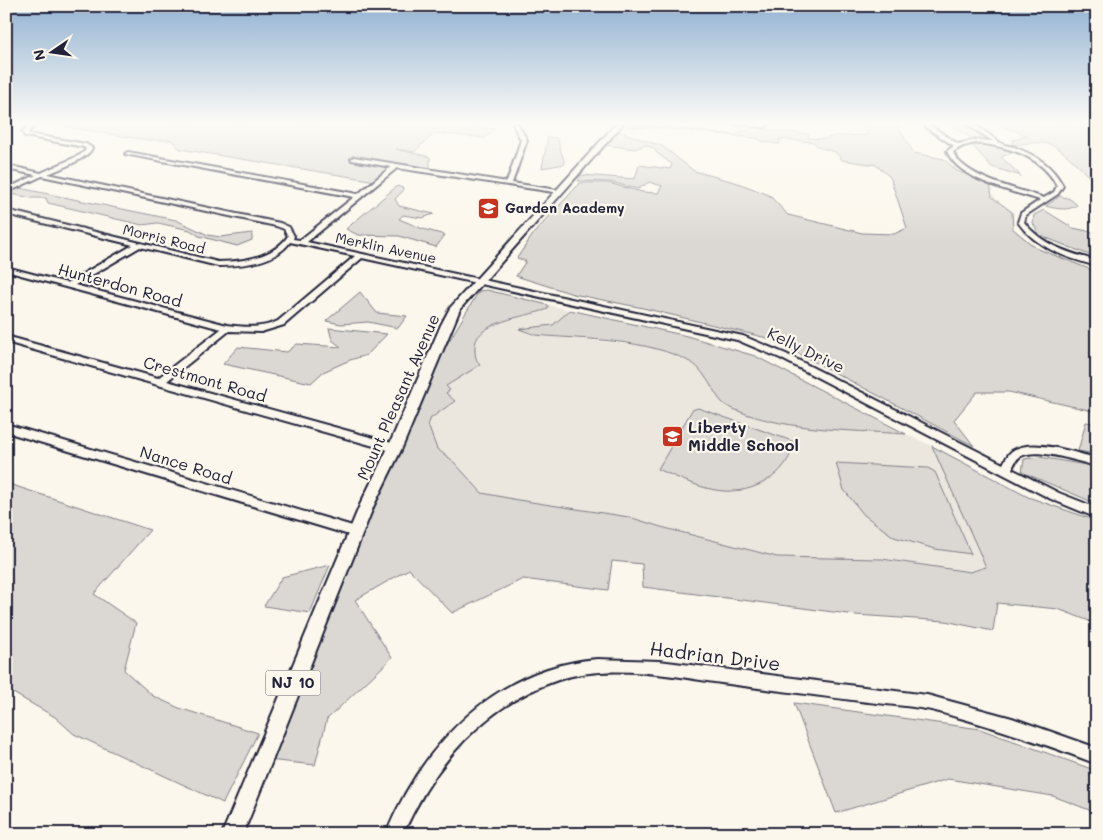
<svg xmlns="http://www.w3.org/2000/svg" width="1103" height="840" font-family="Mali,sans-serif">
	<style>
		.built { fill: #ebe7df }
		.green { fill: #dbd8d3; stroke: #7e7d87 }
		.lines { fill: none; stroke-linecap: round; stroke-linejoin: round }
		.minor-casing { stroke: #22223b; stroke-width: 4 }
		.major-casing { stroke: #22223b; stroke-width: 4 }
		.minor { fill: #fbf7ec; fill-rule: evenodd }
		.major { fill: #fbf7ec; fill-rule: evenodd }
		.labels { text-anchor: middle; stroke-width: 4.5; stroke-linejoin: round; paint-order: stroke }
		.far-poi-label { font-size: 14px; font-weight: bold; fill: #22223b; stroke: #fbf7ec; text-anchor: start }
		.far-street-label { font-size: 14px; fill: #22223b; stroke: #fbf7ec }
		.shield { fill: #fbf7ec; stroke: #636270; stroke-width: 1 }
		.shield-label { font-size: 15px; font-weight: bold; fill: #22223b }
		.street-label { font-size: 16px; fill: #22223b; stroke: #fbf7ec }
		.poi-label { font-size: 16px; font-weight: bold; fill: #22223b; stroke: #fbf7ec; text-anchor: start }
		.near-street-label { font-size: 19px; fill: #22223b; stroke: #fbf7ec }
	</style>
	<rect width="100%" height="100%" fill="#fbf7ec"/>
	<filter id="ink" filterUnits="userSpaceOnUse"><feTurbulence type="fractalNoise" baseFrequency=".02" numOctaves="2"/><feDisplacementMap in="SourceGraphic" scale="10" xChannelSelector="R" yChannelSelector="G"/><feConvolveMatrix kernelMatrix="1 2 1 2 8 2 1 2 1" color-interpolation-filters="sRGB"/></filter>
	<g filter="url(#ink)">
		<path class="built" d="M548,305L570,310L553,325L521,329L536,335L649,346L693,363L708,379L725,405L762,420L831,429L906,434L932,446L987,567L970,572L882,559L777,557L661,527L629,517L518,500L482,493L452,460L437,449L428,425L431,418L455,401L446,393V386L476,360L474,346L478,337L488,326L537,313L548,309Z"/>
		<g class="green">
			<path d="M71,124H438L494,129L485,138L435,133L414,152L396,149L430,157V171L396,166L376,181L180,149L171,140H148L66,127Z"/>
			<path d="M629,124L736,135L741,131H748L750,128H757L808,134L809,138L824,139L836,136L869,135L859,124H896L914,153L944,159L957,171L990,184L992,197L1012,212L1013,229L1036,248L1097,272V412L1009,392H977L954,420L974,446L771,339L643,308L573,294L516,276L526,261L517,258L534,233L580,183H608L642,192L658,193L662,186L649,182L638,189L611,182L578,181L581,175L635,179L639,165L670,169L672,164L658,154L653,148L645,145L635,149L606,145L618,131L662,146L694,171L738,183L769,195L788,215L862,233L894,234L907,228L890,177L876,165L842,160L835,152L818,147L813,142L779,139L780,144L764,142L756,138L661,128L628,127Z"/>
			<path d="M950,124H963L992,141H976Z"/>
			<path d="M998,124H1097V184C1082,172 1063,145 1044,143C1034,142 1022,144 1012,145L1013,140L1028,136Z"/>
			<path d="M548,137L557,138L565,164L542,168Z"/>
			<path d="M972,145L994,146L1017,151L1001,157L1021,176L992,167Z"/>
			<path d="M397,186L405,189L395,199L399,206L434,214L422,218L403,215L399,219L423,229L445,235L436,247L399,236L358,235L346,229Z"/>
			<path d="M19,188L176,220L208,235L220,237L252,233V240L237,246L199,236L190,230L158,223L142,225L48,203L46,198H31L7,193Z"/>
			<path d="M1060,196L1070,199L1077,205C1070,211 1055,209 1046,206Z"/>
			<path d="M1044,210L1073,228L1097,233V258L1039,235L1033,223L1034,215Z"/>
			<path d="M487,290L548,305V309C528,317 471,321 475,350C475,356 476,360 480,365L446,386L450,390L446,393L455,401L431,418L428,425L437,449L452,460L482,493L518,500L629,517L661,527L777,557L882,559L970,572L986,567L932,446L1028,497L1097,521V624L1058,609L997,603L993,631L945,621L856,615L643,587L642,564L612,561L608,590L523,579L452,613L409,569L355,600L392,658L327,719L315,765L268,760L339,582L384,487L440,356L479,291Z"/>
			<path d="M360,292L377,313L407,316L398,328L368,322L341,324L326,321Z"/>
			<path d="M570,310L687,336L755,356L906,434C850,430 777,431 727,406C716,401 707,372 692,363C648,338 586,340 536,335L519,329L553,325Z"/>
			<path d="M329,328L387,334L367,355L350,360L323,372L311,383L223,364L238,347L287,352L297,344L341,347L332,340Z"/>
			<path d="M698,408L795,442C790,459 782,472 766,481C729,503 694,485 658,469L692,410Z"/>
			<path d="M1086,422L1097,424V454L1078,451Z"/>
			<path d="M1040,457L1097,467V504L1022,472L1024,459Z"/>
			<path d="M836,463L928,468L935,472L971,554L935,549L894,537L864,515L844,490Z"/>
			<path d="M6,483L150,530L94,594L136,623L124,670L153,696L179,708L258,733L223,803L74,734L55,717L6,689Z"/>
			<path d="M330,565L310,613L264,606L282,577Z"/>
			<path d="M794,703L980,729L1097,771V813L1053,796L948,779L836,813Z"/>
		</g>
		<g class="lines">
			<defs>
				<g id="minor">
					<path d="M31,124H37L28,132L29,134L86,144L92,148C88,159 59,169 48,174L280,223L289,227L294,236L293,239L300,240L354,197L125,154L128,152L358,194L391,167L352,160L351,159L354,157L507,182L521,140L513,124H518L527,140L512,183L558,190L560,191V193L397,168L307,242L743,336L786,354L1003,464C1005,460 1008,454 1012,451C1033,437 1074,453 1097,458V466C1079,462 1038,447 1021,456C1016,459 1014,464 1012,469L1059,493L1097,508V518L1051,499L780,358L737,340L362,258L284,325L261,332L229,331L167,381L399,445L400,448L399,451L395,452L6,342V336L158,378L221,329L6,271V267L67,283L133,245L6,214V210L218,262C242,262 273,258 288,236L284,229L276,226L42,176L6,193V189L36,175L6,169V165L41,173L80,155L86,150L84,147L25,136L22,132ZM290,242L355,256L278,321C261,329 245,327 227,325L75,285L140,247L218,266C242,266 275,263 290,242Z"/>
					<path d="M736,124H767L768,125L765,127Z"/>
					<path d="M928,124L958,144L976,140L993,141L966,124C979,124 992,138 1002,144C1006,146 1012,146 1017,148C1038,157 1052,165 1063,186L1058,194L1026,215L1024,222C1042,246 1070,253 1097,261V266C1067,258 1036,248 1018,222L1021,213L1040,200C1012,191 958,180 947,151L954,146L926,127V125ZM976,143C1007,146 1042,156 1057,186L1054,192L1044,198C1019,189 963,178 953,152L963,146Z"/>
					<path d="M6,424L356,527L360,529L362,532L360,535L356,537L6,432Z"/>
					<path d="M597,659L659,661L927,695L1012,718L1097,748V764C1053,747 1009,732 964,719C951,716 939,711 926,709C904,705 882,704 860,701C816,695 772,690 729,684C676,677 609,662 558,680C484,705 434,764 403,834H386C422,745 496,667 597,659Z"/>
				</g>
				<path id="major" d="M616,124H623L460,309L402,448L374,505L243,834H222L360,505L388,448L441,325L450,308Z"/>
			</defs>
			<use href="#minor" class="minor-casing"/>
			<use href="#major" class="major-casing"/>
			<use href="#minor" class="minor"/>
			<use href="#major" class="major"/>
		</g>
	</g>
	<linearGradient id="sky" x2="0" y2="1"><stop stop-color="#92b2d2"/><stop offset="0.51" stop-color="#fdfbf6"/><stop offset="1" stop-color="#fdfbf6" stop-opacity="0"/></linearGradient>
	<rect width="1103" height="242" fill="url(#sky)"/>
	<defs>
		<symbol id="school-square" viewBox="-11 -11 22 22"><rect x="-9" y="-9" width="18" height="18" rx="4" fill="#c8321e" stroke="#fbf7ec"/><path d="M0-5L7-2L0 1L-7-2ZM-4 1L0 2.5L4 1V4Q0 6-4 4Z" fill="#fff"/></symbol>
	</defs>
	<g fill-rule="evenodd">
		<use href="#school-square" x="476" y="196" width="25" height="25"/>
		<use href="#school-square" x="660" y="424" width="25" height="25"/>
	</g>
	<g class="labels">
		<g class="far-poi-label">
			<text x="505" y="213">Garden Academy</text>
		</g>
		<g class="far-street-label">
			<text transform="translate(164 239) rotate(14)" y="5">Morris Road</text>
			<text transform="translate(386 248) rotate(12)" y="5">Merklin Avenue</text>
		</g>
		<rect class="shield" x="265.5" y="670.5" width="55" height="25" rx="4"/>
		<g class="shield-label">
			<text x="293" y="688">NJ 10</text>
		</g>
		<g class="street-label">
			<text transform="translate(120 285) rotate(15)" y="6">Hunterdon Road</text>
			<text transform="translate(806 350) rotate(26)" y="6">Kelly Drive</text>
			<text transform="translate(205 379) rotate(16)" y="6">Crestmont Road</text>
			<text transform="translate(398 397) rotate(-66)" y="6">Mount Pleasant Avenue</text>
			<text transform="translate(186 465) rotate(17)" y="6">Nance Road</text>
		</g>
		<g class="poi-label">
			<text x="688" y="433">Liberty<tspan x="688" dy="18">Middle School</tspan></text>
		</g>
		<g class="near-street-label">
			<text transform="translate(715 656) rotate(7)" y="7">Hadrian Drive</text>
		</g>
	</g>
	<rect width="1103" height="840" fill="none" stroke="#fbf7ec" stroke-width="25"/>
	<rect x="12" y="12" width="1078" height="815" fill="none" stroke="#22223b" stroke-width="2" filter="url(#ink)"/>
	<g transform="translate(52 52) rotate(257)" stroke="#fbf7ec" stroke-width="4" paint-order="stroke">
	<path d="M0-4L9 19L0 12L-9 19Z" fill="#22223b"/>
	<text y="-8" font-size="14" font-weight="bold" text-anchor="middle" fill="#22223b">N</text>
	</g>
</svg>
